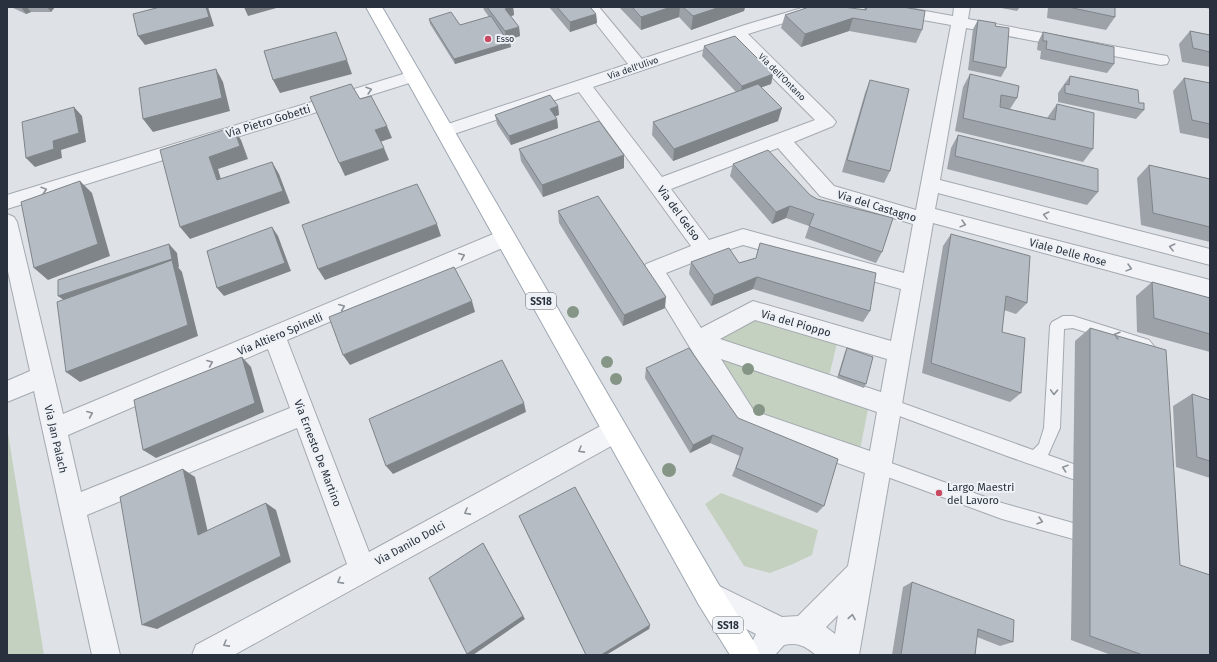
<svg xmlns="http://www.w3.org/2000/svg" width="1217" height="662" font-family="'Fira Sans',sans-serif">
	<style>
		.green { fill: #c5d1c0 }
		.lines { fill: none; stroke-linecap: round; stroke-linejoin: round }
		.lane-casing { stroke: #a4a9b1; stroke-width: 2 }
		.street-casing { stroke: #a4a9b1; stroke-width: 2 }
		.primary-casing { stroke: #9ea7b2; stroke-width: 2 }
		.lane { fill: #f1f3f6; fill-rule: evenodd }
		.street { fill: #f1f3f6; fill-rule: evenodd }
		.primary { fill: #fff; fill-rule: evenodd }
		.tree { fill: #869686 }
		.wall { fill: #9da2a9 }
		.shaded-wall { fill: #7f8489 }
		.building { fill: #b6bcc4; stroke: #7f8489 }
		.oneway { stroke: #8c929a }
		.poi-dot { fill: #c74962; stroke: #eef1f5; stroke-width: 1.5 }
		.labels { text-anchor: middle; stroke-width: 4; stroke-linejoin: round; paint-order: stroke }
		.far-poi-label { font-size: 9px; fill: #28313d; stroke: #eef1f5; text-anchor: start }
		.far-street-label { font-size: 9px; fill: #28313d; stroke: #eef1f5 }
		.shield { fill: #eef1f5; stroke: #636b74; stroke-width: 1 }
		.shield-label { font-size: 10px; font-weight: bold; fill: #28313d }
		.street-label { font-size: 11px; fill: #28313d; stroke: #eef1f5 }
		.poi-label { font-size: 11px; fill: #28313d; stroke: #eef1f5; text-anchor: start }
	</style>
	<rect width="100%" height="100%" fill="#dee2e7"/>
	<g class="green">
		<path d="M753,310L839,335L827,385L870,399L858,460L746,419L697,341Z"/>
		<path d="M7,427L44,655H7Z"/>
		<path d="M721,493L818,530L812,555L793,564L770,573L744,566L705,504Z"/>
	</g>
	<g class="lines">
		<defs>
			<g id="lane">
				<path d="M1063,316H1073L1149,340L1157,350L1155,354C1147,357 1145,354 1139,349L1073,328L1064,329L1060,428L1048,455L1096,472L1098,477L1096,482L1090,485L1007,456L886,411L884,406L886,401L891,399L1033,450L1039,444L1044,428L1050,326L1052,322Z"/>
				<path d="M880,459L1002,503L1091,528L1097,530L1099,536L1097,542L1091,544L1002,519L874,472L872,467L874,462Z"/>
			</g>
			<g id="street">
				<path d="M583,7H599L642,59L745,25L805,7H829L826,10L748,34L833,118L836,122L833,126L794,142L834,186L916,210L951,25L878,12L873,10L870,7H903L953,16L954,7H970L968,19L1161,55L1167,56L1169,60L1167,64L1161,65L966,28L940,180L1210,249V265L938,193L935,209L1210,280V298L933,223L859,655H816C805,646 798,642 784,645L775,655H746L756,634L699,605L695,595L699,585L709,581L782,617L798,616L848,566L865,473L738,427L643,270L646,264L691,246L579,92L445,137L439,135L436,131L439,127L628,64ZM734,39L815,120L662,177L593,87ZM778,148L820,196L913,224L904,273L743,229L709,240L671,189ZM743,245L901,289L891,341L753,301L701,328L666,273L712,255ZM755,320L887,359L881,392L720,339ZM721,359L877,412L870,451L754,411ZM838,615L835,634L826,627Z"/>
				<path d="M413,71L419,72L421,76L419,80L7,209V195Z"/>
				<path d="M7,214L14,217L17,222L63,414L498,232L505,230L512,232L515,238L512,244L287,340L369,552L606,423L615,420L624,423L627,431L624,439L234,655H192L196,645L347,564L297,428L87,515L120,655H92L34,391L7,402V381L30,371L7,267ZM268,349L290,408L81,492L68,435Z"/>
			</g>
			<path id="primary" d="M366,7H382L719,585L756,645L760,655H730L699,605Z"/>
		</defs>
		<use href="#lane" class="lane-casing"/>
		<use href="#street" class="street-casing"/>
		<use href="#primary" class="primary-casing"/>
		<use href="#lane" class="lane"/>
		<use href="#street" class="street"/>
		<use href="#primary" class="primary"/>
	</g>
	<g class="tree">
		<circle cx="573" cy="312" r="6"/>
		<circle cx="607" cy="362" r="6"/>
		<circle cx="748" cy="369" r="6"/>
		<circle cx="616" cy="379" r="6"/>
		<circle cx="759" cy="410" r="6"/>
		<circle cx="669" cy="470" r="7"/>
	</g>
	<g class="wall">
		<path d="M11,7H55L51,12H31L26,14Z"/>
		<path d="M483,7H513L514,15L511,16L519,27L520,36L509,40L511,47L455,64L430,24L429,19L460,25L489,17L484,10Z"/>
		<path d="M549,7H590L596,14L597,23L570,32Z"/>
		<path d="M619,7H745L744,11L691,30L679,17L641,30Z"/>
		<path d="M865,7H903L922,30L916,43L849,31L801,47L781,28L785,15L864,10Z"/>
		<path d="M996,7H1020L1017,11Z"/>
		<path d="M1048,7H1115V17L1106,30L1047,18Z"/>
		<path d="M1202,7H1210V9Z"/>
		<path d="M978,20L995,26L1006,68L1001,77L968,70L973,29Z"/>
		<path d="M1190,31L1210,35V67L1182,62L1179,44Z"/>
		<path d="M1043,32L1114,64L1107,73L1040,59L1041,51L1037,50L1038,42Z"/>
		<path d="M704,46L773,74L771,84L761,87L778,121L673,161L652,135L653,122L736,92L702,56Z"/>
		<path d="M970,74L1017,98L1010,109L1047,118L1057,104L1093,149L1083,162L955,131L963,87Z"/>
		<path d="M1070,76L1139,103L1144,110L1136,119L1058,102V93Z"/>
		<path d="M1184,78L1210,83V139L1180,133L1173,91Z"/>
		<path d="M870,80L890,171L884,183L842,172L865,93Z"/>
		<path d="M558,106L559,115L555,116L557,119L558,128L511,145L497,124L495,115Z"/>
		<path d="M958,135L1098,192L1087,205L947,169L951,148Z"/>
		<path d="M519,149L624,168L543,197L521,161Z"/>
		<path d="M733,164L810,195L882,252L876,263L805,238L809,226L786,218L772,224L730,176Z"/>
		<path d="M1149,165L1210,179V242L1141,225L1137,178Z"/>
		<path d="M558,211L665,308L623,326L559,223Z"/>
		<path d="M951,234L1027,303L1016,314L1004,310L1002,332L1021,393L1010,402L922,373L943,246Z"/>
		<path d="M760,243L870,311L863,322L753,289L711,306L689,274L691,262L739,263L756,258Z"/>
		<path d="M1152,282L1210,298V352L1137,332L1136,296Z"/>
		<path d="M1090,328L1180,565L1210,655H1111L1071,640L1075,341Z"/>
		<path d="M847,348L866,384L864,388L837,378L845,352Z"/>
		<path d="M646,368L738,418L824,506L817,513L732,476L740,456L710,443L690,453L645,378Z"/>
		<path d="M1192,394L1210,400V478L1176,467L1173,406Z"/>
		<path d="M519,516L650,625L649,629L606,655H586L522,523Z"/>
		<path d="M912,582L1013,642L1000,646L977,637L975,655H892L903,587Z"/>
	</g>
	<g class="shaded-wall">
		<path d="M21,7H27L31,12L26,14Z"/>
		<path d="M47,7H55L51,12Z"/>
		<path d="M206,7H208L214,26L145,45L138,36Z"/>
		<path d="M244,7H280L248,16Z"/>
		<path d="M510,7H513L514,15L506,18L505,9Z"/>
		<path d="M671,7H680L679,17L641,30V17Z"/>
		<path d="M720,7H745L744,11L691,30L693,16Z"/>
		<path d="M596,14L597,23L570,32V22Z"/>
		<path d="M853,18L849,31L801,47L805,34Z"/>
		<path d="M519,27L520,36L506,40L505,31Z"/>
		<path d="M510,42L511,47L455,64L454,59Z"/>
		<path d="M347,60L352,74L280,93L273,80Z"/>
		<path d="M216,69L223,82L230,111L153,132L143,119Z"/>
		<path d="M773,74L771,84L740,95L742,86Z"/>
		<path d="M558,106L559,115L551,118L550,109Z"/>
		<path d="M74,107L82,116L86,142L61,150L62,158L35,167L26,158L53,141Z"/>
		<path d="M782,108L778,121L673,161L674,149Z"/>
		<path d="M557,119L558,128L511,145L509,136Z"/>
		<path d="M387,126L392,138L380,142L375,130Z"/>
		<path d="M233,127L241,140L248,159L218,169L225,193L217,180L209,157Z"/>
		<path d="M384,148L389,160L345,176L339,163Z"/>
		<path d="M624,155V168L543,197L542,185Z"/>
		<path d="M272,162L279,174L290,203L190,239L180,227Z"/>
		<path d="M80,181L92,193L110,256L48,280L34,268Z"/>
		<path d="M790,206L786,218L772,224L776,212Z"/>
		<path d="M437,224L441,236L325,280L318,269Z"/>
		<path d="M272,227L278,236L291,271L224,296L217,288Z"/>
		<path d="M169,244L177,253L179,267H178L182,272L198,336L80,382L66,372L68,303L58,296Z"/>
		<path d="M757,277L753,289L711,306L714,295Z"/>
		<path d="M666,297L665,308L623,326L624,315Z"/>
		<path d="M472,301L475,312L350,365L343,355Z"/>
		<path d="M242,357L251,367L264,412L156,458L143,450Z"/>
		<path d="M524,403L526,412L393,474L386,466Z"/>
		<path d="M713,435L710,443L690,453L693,445Z"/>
		<path d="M183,469L195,477L210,541L198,535Z"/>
		<path d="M266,503L276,510L291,562L157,629L142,625Z"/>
		<path d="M483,543L525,619L473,655H468L467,654Z"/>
		<path d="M650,625L649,629L606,655H601Z"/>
	</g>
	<g class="building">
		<path d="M160,7H206L209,17L138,36L133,14Z"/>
		<path d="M487,7H510L505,9L519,27L505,31Z"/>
		<path d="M557,7H590L596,14L570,22Z"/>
		<path d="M632,7H671L641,17Z"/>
		<path d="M683,7H720L693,16Z"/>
		<path d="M809,7H843L866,10L867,7H903L925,11L922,30L853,18L805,34L785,15Z"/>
		<path d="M1068,7H1115V17Z"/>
		<path d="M451,12L460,25L491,16L505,37L506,36L510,42L454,59L429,19Z"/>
		<path d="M978,20L996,23L995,26L1009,28L1006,68L973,61Z"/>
		<path d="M1190,31L1210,35V52L1193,48Z"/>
		<path d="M336,32L347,60L273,80L264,51Z"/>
		<path d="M1043,32L1114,47V64L1046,49L1047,41H1043Z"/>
		<path d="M735,36L773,74L742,86L704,46Z"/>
		<path d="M216,69L222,98L143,119L139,88Z"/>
		<path d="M970,74L1019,86L1017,98L1001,95L1000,107L1055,120L1057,104L1094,113L1093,149L963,118Z"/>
		<path d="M1070,76L1138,90L1139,103H1144V110L1065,93V84L1069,85Z"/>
		<path d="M1184,78L1210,83V124L1192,120Z"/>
		<path d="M870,80L909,89L890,171L847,160Z"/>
		<path d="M351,84L360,99L371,96L387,126L375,130L384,148L339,163L310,97Z"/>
		<path d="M758,84L782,108L674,149L653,122Z"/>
		<path d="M550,95L558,106L550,109L557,119L509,136L495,115Z"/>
		<path d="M74,107L79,133L53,141L54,149L26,158L22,122Z"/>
		<path d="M599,121L624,155L542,185L519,149Z"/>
		<path d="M233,127L240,146L209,157L217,180L272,162L283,191L180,227L160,150Z"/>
		<path d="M958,135L1098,169V192L955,156Z"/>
		<path d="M768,150L810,195L817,199L893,218L882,252L809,226L814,214L790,206L776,212L733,164Z"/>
		<path d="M1149,165L1210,179V227L1153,213Z"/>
		<path d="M80,181L98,244L34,268L21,202Z"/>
		<path d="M417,184L437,224L318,269L302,225Z"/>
		<path d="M598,196L666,297L624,315L558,211Z"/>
		<path d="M272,227L285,263L217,288L207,251Z"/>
		<path d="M951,234L1030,256L1027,303L1006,296L1002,332L1025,338L1021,393L931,363Z"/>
		<path d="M760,243L876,273L870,311L757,277L714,295L691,262L729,248L739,263L756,258Z"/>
		<path d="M169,244L172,259L58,296V280Z"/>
		<path d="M172,260L188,325L66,372L57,302Z"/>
		<path d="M454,267L472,301L343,355L329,317Z"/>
		<path d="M1152,282L1210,298V334L1154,318Z"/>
		<path d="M1090,328L1166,350L1180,565L1210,575V655H1143L1090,636Z"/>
		<path d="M689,348L738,418L838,459L824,506L736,468L743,448L713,435L693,445L646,368Z"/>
		<path d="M847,348L873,357L866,384L839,375Z"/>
		<path d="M242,357L255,403L143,450L134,400Z"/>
		<path d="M502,360L524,403L386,466L369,419Z"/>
		<path d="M1192,394L1210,400V461L1197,457Z"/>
		<path d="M183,469L198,535L266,503L281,556L142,625L120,497Z"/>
		<path d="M575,487L650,625L601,655H586L519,516Z"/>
		<path d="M483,543L523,616L467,654L429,578Z"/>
		<path d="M912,582L1014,620L1013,642L978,629L975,655H901Z"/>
	</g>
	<defs><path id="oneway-chevron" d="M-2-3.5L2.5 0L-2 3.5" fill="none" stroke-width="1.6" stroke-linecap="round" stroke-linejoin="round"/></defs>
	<g class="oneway">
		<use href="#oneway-chevron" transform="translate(369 90) rotate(-17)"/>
		<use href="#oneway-chevron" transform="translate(44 190) rotate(-17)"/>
		<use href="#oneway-chevron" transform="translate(1046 215) rotate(-166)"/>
		<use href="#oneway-chevron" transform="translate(963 224) rotate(15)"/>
		<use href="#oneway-chevron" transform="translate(1172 247) rotate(-166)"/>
		<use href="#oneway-chevron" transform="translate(462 256) rotate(-23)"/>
		<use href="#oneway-chevron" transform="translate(1129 268) rotate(15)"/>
		<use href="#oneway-chevron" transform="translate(342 307) rotate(-23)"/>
		<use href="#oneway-chevron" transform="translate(1117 335) rotate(-163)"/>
		<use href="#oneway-chevron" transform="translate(210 363) rotate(-23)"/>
		<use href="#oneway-chevron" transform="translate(1054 392) rotate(92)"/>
		<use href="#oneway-chevron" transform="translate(90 414) rotate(-23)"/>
		<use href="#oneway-chevron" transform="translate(581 450) rotate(151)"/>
		<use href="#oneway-chevron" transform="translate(1065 468) rotate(-161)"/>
		<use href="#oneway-chevron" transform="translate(467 512) rotate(151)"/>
		<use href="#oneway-chevron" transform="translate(1040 521) rotate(16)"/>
		<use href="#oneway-chevron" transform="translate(340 581) rotate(151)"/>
		<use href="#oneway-chevron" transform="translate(852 617) rotate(-80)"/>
		<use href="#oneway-chevron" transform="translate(226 644) rotate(151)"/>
	</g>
	<g class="poi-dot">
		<circle cx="488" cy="39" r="4"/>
		<circle cx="939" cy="493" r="4"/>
	</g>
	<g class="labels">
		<g class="far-poi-label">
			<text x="496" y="42">Esso</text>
		</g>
		<g class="far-street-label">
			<text transform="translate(633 68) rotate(-19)" y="3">Via dell'Ulivo</text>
			<text transform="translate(782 77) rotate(45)" y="3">Via dell'Ontano</text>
		</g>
		<g class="shield">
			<rect x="526" y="293" width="30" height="16" rx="3"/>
			<rect x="713" y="617" width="30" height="16" rx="3"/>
		</g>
		<g class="shield-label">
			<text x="541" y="305">SS18</text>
			<text x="728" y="629">SS18</text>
		</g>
		<g class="street-label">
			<text transform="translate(268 121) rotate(-17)" y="4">Via Pietro Gobetti</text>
			<text transform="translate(877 206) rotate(17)" y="4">Via del Castagno</text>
			<text transform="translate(679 213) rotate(54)" y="4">Via del Gelso</text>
			<text transform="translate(1068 252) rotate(15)" y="4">Viale Delle Rose</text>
			<text transform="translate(796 323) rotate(16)" y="4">Via del Pioppo</text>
			<text transform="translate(280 334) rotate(-23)" y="4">Via Altiero Spinelli</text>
			<text transform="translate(56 439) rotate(77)" y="4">Via Jan Palach</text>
			<text transform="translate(318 453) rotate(69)" y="4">Via Ernesto De Martino</text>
			<text transform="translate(410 543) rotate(-29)" y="4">Via Danilo Dolci</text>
		</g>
		<g class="poi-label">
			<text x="947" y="491">Largo Maestri<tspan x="947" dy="13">del Lavoro</tspan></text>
		</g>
	</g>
	<rect width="1217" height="662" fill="none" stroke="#28313d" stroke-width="16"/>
</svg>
